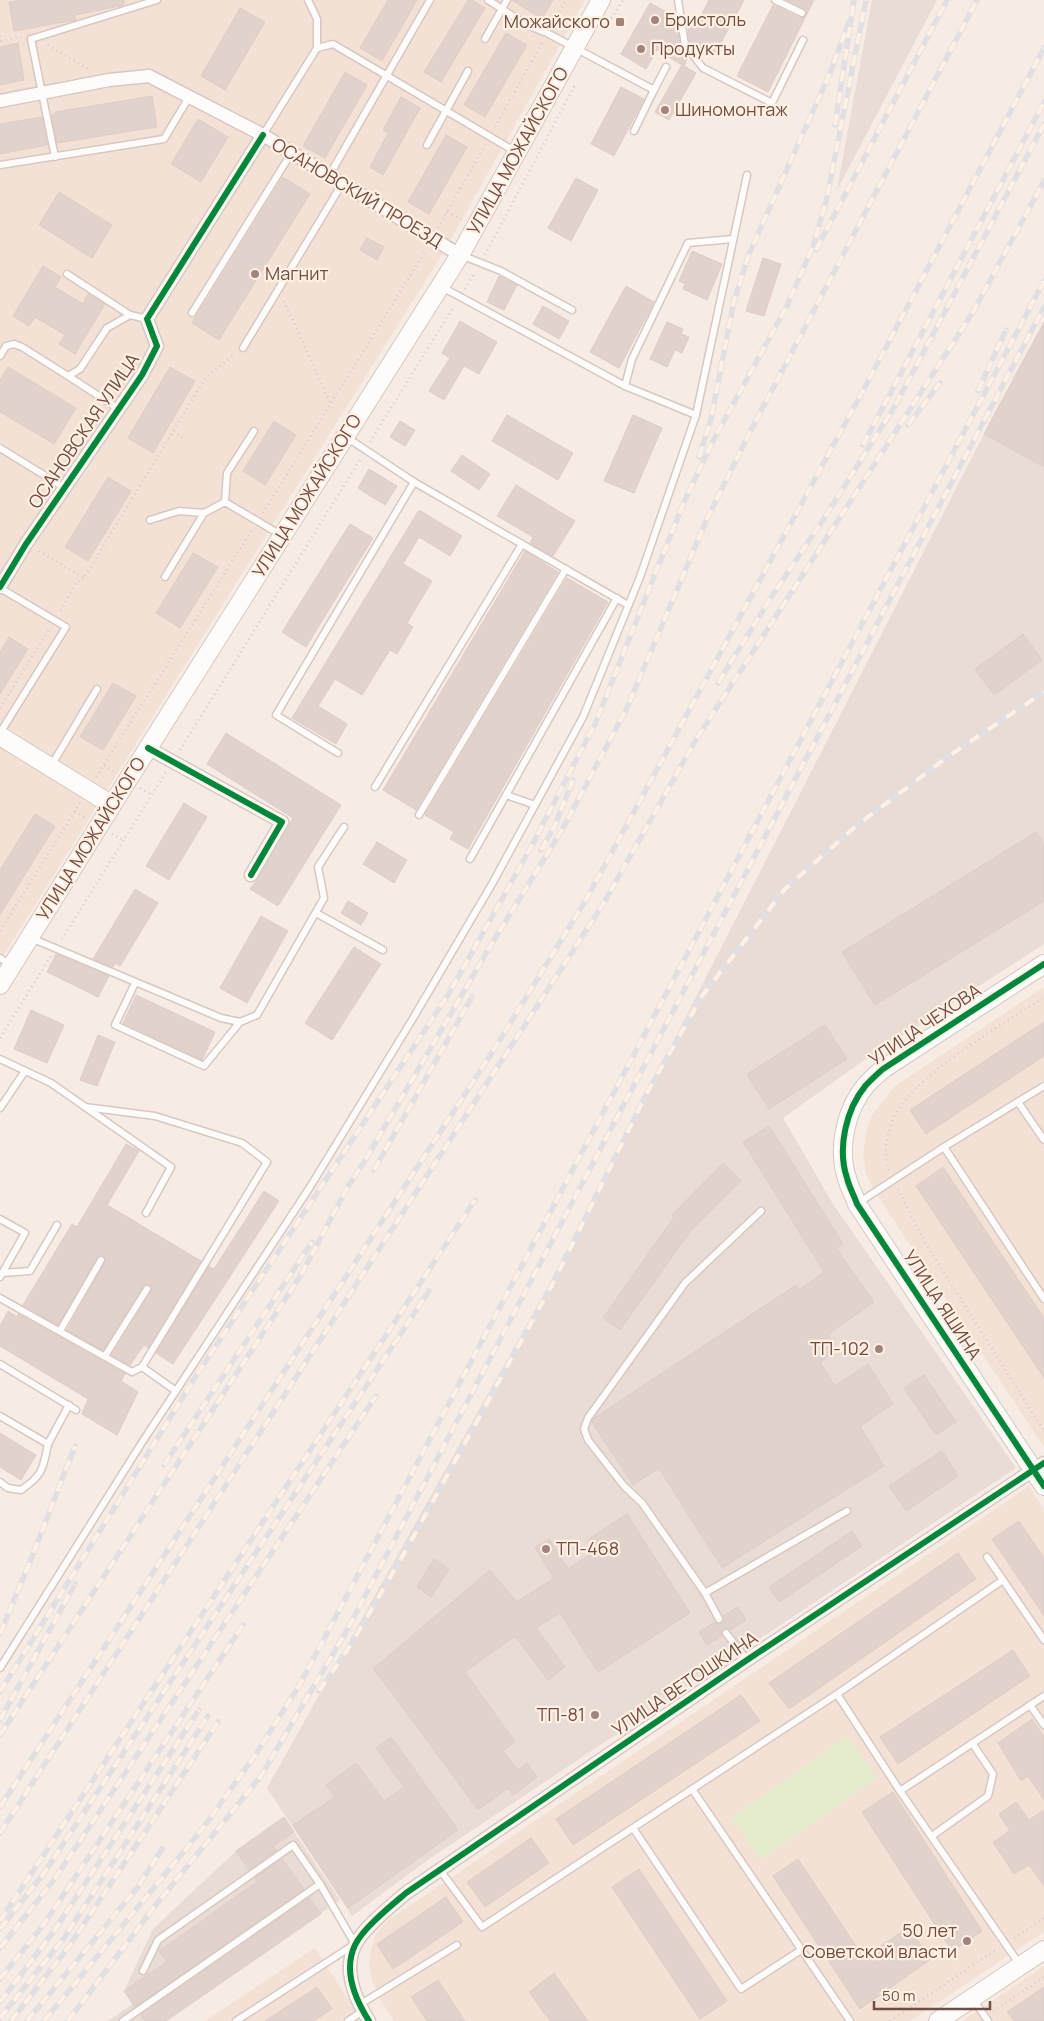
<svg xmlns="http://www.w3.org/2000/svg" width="1044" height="2021" font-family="Manrope,sans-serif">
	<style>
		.residential { fill: #f4e1d5 }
		.industrial { fill: #e8dcd5 }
		.green { fill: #e5ebcd }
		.building { fill: #e2d2cc; stroke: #dfcdc6 }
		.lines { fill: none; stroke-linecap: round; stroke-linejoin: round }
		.lane-casing { stroke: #d7c8c3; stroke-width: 9 }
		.street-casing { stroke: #d7c8c3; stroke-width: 15 }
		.secondary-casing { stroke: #d6c7c1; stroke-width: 20 }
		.path { stroke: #d7cbc7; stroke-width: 2.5; stroke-dasharray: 1 4; stroke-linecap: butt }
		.lane { stroke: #fefcfb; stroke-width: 6 }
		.street { stroke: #fefcfb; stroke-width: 12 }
		.secondary { stroke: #fefcfb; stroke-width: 18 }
		.rail-casing { stroke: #e2dfe3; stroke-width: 5.5 }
		.rail { stroke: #fff0e4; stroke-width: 4; stroke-dasharray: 11; stroke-linecap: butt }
		.cycleway-casing { stroke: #fff0e4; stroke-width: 9 }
		.cycleway { stroke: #00873e; stroke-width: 6 }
		.poi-dot { fill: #a1857d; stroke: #fff0e4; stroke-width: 2 }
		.labels { text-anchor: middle; stroke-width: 4.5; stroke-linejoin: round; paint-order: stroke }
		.poi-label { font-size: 18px; fill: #734d45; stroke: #fff0e4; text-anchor: start }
		.street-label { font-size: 18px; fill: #734d45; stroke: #fff0e4 }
	</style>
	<rect width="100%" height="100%" fill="#f6ece4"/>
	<g class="residential">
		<path d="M0,0H585L446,248L107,790L0,725Z"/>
		<path d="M0,747L97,806L0,961Z"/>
		<path d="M1044,987V1447L875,1192L866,1173L863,1154L866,1133L872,1115L895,1086Z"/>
		<path d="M1029,1486L1044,1510V1932L910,2021H394L380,1999L372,1980L369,1965L371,1950L376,1934L387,1921Z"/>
		<path d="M315,1948L362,2021H205Z"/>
		<path d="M1044,1966V2021H962Z"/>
	</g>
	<g class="industrial">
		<path d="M872,0H937L837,190Z"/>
		<path d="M1044,322V944L860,1063L783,1118L833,1204L1016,1468L429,1859L352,1916L267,1788L545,1292L984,434Z"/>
		<path d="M284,1817L340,1900L166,2021H108L133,2004L124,1991L153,1929L236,1851Z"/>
	</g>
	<path class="green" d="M847,1736L877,1778L761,1860L731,1818Z"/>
	<g class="building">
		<path d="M22,0H124V5L75,15L76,20L14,31L9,2Z"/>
		<path d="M388,0H417L382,61L360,48Z"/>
		<path d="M468,0H472L485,8L441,82L424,72Z"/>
		<path d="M512,0H553L542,19Z"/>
		<path d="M709,0H744L715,54L696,44L694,48L690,43L687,22L695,27Z"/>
		<path d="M787,0H814L768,92L737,76L773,5L800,18L806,16L807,12L805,9Z"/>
		<path d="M650,3L676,17L680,46L688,57L684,66L696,73L669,120L655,112L682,65L657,50L646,69L621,54Z"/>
		<path d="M240,8L265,22L225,90L201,76Z"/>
		<path d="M506,33L527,45L485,117L464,105Z"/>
		<path d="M18,43L24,80L0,85V47Z"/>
		<path d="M345,72L367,85L325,158L303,146Z"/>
		<path d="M621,87L644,99L614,156L591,144Z"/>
		<path d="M152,96L157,127L57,143L52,115L56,114L55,112Z"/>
		<path d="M401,97L420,108L383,175L370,167L388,133L383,130Z"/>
		<path d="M42,117L47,145L0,154V124Z"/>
		<path d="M198,119L228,137L201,182L171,164Z"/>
		<path d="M446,135L467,147L429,214L408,202Z"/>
		<path d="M283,177L310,194L219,340L192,323Z"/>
		<path d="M576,178L598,190L571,241L548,228Z"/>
		<path d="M59,192L112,225L92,258L39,225Z"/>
		<path d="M367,238L384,247L377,260L360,250Z"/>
		<path d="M692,251L722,264L707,300L683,289L685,284L679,281Z"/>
		<path d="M763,258L781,264L764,316L746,311Z"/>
		<path d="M43,266L61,277L55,287L83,304L88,294L105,304L75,354L59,344L65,335L35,317L29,326L13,316Z"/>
		<path d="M499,276L517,285L504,310L487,302Z"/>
		<path d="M626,286L654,302L619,368L590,352Z"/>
		<path d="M543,306L569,321L559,339L533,324Z"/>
		<path d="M460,321L497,342L479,374L464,366L444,400L429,391L450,358L442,353Z"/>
		<path d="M667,322L683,329L681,334L689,337L682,353L675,350L667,367L650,359Z"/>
		<path d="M1044,322V467L984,434Z"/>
		<path d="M8,367L76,408L54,444L0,412V380Z"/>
		<path d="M170,367L195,381L153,453L128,438Z"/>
		<path d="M507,415L573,453L558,480L492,441Z"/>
		<path d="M633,415L662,428L634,493L604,481Z"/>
		<path d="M274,421L296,435L265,485L243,471Z"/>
		<path d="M400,421L415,430L405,446L390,437Z"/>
		<path d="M462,455L490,474L479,490L451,471Z"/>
		<path d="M369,469L397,486L385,505L358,488Z"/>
		<path d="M108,477L131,491L88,561L65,547Z"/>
		<path d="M516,485L575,521L553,556L530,543L533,537L497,516Z"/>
		<path d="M419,510L462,536L450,556L419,537L403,564L432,581L407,623L413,627L397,654L390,650L362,695L335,679L318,706L347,724L336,744L292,718Z"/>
		<path d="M350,524L373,538L306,647L282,632Z"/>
		<path d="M525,551L558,572L416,810L383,790Z"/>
		<path d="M193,553L218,567L180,628L156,613Z"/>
		<path d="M567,578L608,602L468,849L450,839L454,832L425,815Z"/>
		<path d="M1023,634L1042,660L994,695L975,669Z"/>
		<path d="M9,637L28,649L0,694V652Z"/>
		<path d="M113,683L136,696L103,750L80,737Z"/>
		<path d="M226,733L341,805L278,906L250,889L258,879L293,818L207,764Z"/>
		<path d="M184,803L207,817L169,880L146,866Z"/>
		<path d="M35,814L55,826L0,915V870Z"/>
		<path d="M1036,832L1044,844V901L875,1005L842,952Z"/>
		<path d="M377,842L407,860L394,883L363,864Z"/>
		<path d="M135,889L158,903L120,966L115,963L113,967L93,959Z"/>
		<path d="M348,901L368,913L361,925L341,913Z"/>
		<path d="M261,916L288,931L247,1003L220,988Z"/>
		<path d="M354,947L381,964L332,1040L305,1023Z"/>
		<path d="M56,954L109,976L98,997L47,972Z"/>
		<path d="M136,995L215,1032L202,1060L123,1023Z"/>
		<path d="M31,1010L64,1025L47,1063L14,1049Z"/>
		<path d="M1044,1022V1056L926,1134L910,1110Z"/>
		<path d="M825,1025L847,1059L769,1109L747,1074Z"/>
		<path d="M98,1035L115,1042L97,1086L80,1080Z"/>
		<path d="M769,1126L843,1244L836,1248L874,1302L828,1334L838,1350L820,1362L835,1386L868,1364L893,1404L860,1426L884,1466L722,1568L659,1468L633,1485L592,1422L594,1418L796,1285L799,1290L824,1272L743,1142Z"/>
		<path d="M126,1144L139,1151L107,1205L201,1261L148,1348L144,1345L130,1365L112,1355L151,1292L152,1287L149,1285L143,1286L103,1350L67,1330L105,1262L106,1258L103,1255L97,1258L58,1325L23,1305L72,1224L77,1227Z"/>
		<path d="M723,1163L741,1181L689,1233L620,1330L603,1318L674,1217L672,1215Z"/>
		<path d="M943,1167L1044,1318V1378L916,1186Z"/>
		<path d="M264,1191L279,1201L173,1364L156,1353L209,1266L214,1269Z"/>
		<path d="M8,1311L17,1317L18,1314L125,1374L121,1381L138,1392L117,1435L82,1414L88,1399L0,1346V1326Z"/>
		<path d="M924,1375L956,1422L936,1435L904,1388Z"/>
		<path d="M0,1433L36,1455L21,1480L0,1467Z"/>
		<path d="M942,1451L958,1476L906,1511L889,1486Z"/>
		<path d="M627,1514L690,1613L598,1672L560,1613L536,1628L565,1667L548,1680L515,1636L465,1672L515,1742L503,1751L518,1770L527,1763L537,1777L513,1795L508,1788L478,1810L390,1690L373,1669L490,1570L517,1602L554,1578L535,1547L549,1539L568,1569L597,1550L589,1539Z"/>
		<path d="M1019,1521L1044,1558V1616L992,1539Z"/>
		<path d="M852,1531L862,1546L779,1602L769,1587Z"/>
		<path d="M958,1553L976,1579L789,1709L769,1683Z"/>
		<path d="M434,1559L449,1569L431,1597L417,1587Z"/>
		<path d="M738,1607L746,1620L730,1630L727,1628L723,1629L721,1632L722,1636L707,1645L699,1632L715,1622L718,1624L722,1623L723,1616Z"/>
		<path d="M1013,1650L1030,1676L898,1764L880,1737Z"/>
		<path d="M741,1695L760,1721L573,1845L556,1819Z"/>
		<path d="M1032,1719L1044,1737V1800L1028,1776L1021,1781L998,1743Z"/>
		<path d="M391,1737L458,1830L348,1908L293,1825L335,1797L326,1785L356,1763L384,1801L404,1787L376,1748Z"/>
		<path d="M893,1792L982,1931L952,1951L862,1812Z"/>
		<path d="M1016,1802L1029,1820L1044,1810V1886L1029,1865L1014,1874L993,1842L1010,1831L999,1814Z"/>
		<path d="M284,1817L294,1832L273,1846L277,1850L249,1870L236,1851Z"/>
		<path d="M531,1838L549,1863L485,1907L467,1882Z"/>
		<path d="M282,1859L304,1889L135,2007L124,1991L167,1962L159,1951L257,1882L255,1878Z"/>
		<path d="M798,1859L864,1958L908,1927L931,1959L860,2009L773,1876Z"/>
		<path d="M639,1869L727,2001L700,2019L612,1887Z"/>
		<path d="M446,1897L463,1922L393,1969L377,1944Z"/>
		<path d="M309,1898L321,1914L166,2021H145L141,2015Z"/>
		<path d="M554,1973L588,2021H550L529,1992Z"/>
		<path d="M438,1980L465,2021H427L411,1997Z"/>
		<path d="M317,1987L332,2009L314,2021H265Z"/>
		<path d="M1044,1987V2021H1014L1007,2012Z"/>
	</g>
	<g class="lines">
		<defs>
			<g id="lane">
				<path d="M308,0L317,19V48"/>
				<path d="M488,0L527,25L547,33L654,90L666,67"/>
				<path d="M678,0L685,45L703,68L772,103L803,40"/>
				<path d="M775,0L802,13"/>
				<path d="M485,39L507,0"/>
				<path d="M634,131L654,90"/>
				<path d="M263,135L317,48L333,44L516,152"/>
				<path d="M427,145L468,71"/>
				<path d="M55,157L31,39L157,0"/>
				<path d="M0,165L164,139L189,97"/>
				<path d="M329,176L430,0"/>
				<path d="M461,255L501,271L572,310"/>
				<path d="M67,274L130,315"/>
				<path d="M442,287L625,386L696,415"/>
				<path d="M192,313L292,152"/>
				<path d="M243,348L342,184"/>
				<path d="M0,356L6,346L14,344L22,347L68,376L80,369L107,328L130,315L147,319"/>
				<path d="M68,376L119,409"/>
				<path d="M625,386L632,359L688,243L733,239"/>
				<path d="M0,448L65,488"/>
				<path d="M414,482L628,605"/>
				<path d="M225,502L227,473L254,431"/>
				<path d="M150,520L179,511L204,513L225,502L281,535"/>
				<path d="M165,577L204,513"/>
				<path d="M0,588L66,627L0,733"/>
				<path d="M338,753L276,715L414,482L346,437"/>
				<path d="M51,766L97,689"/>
				<path d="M375,787L522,544"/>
				<path d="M506,795L535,805"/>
				<path d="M419,815L566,569"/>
				<path d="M470,859L617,598"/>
				<path d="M316,913L383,950"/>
				<path d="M31,938L221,1018L240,1022L257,1015L324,898L318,867L344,827"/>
				<path d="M0,958L12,966"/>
				<path d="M135,983L115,1025L204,1066L240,1022"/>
				<path d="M0,1059L51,1083L171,1167L146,1213"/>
				<path d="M1018,1102L1044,1140"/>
				<path d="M0,1108L25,1071"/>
				<path d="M944,1147L1044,1299"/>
				<path d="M858,1203L944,1147L1044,1086"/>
				<path d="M0,1219L25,1233L0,1277"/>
				<path d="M2,1273L30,1271L57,1225"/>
				<path d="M0,1298L132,1372L142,1367L267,1162L242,1143L155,1116L85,1107"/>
				<path d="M60,1331L101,1260"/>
				<path d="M105,1356L147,1289"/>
				<path d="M0,1364L76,1410"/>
				<path d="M142,1367L176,1391"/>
				<path d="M0,1416L48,1444L69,1405"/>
				<path d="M0,1482L8,1488L21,1490C43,1475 43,1469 48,1444"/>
				<path d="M987,1557L1003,1580"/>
				<path d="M705,1593L642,1503L624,1486L588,1440L584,1429L588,1418L685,1283L761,1211"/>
				<path d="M719,1619L705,1593L847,1511"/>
				<path d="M726,1633L747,1660"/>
				<path d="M0,1668L141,1444L310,1187L412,1020L492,884L583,717L640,577L696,415L747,175"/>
				<path d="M837,1694L900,1791L1044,1696"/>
				<path d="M1030,1705L1044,1725"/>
				<path d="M692,1789L850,2021"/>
				<path d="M900,1791L1020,1965"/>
				<path d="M633,1828L741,1989L801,1950"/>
				<path d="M932,1836L988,1796L993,1774L972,1743"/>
				<path d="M440,1870L482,1927L837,1694L1003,1580L1044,1640"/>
				<path d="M143,1971L158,1940L293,1845L320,1884L355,1944L236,2021"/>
				<path d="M973,1999L988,2021"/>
				<path d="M359,2005L457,1945"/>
				<path d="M123,2021L320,1884"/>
				<path d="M348,2021L363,2011"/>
			</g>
			<g id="street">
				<path d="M0,101L109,80L149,76L263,135L460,255"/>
				<path d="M0,587L26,544L142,375L157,346L147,319L263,135"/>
				<path d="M148,748L282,822L251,875"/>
				<path d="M369,2021C355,1999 343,1970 355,1945C363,1928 392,1905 406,1893L747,1660L1044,1463"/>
			</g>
			<g id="secondary">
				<path d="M0,736L112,805"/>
				<path d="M1044,964L883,1069C877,1074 871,1080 866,1085C846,1109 837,1148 847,1178C849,1187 854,1195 857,1204L1044,1486"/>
				<path d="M0,985L112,805L460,255L601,0"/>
				<path d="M938,2021L1044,1950"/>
			</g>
		</defs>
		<use href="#lane" class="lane-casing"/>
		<use href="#street" class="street-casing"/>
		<use href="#secondary" class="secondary-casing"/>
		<g class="path">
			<path d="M552,25L566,0"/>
			<path d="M606,27L623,0"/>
			<path d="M0,36L1,41L21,37"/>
			<path d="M48,45L88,69"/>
			<path d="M495,127L542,43"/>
			<path d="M447,212L461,219"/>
			<path d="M438,228L485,145"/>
			<path d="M485,255L575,85"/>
			<path d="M465,289L475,272"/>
			<path d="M284,301L331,404"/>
			<path d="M174,431L184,439"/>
			<path d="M370,442L454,306"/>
			<path d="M263,513L426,250"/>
			<path d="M39,551L84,578L206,377L234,355"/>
			<path d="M61,611L75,583L84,578"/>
			<path d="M0,708L50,628"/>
			<path d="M180,750L360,460"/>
			<path d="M104,766L114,772"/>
			<path d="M96,777L252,530"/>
			<path d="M140,788L152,795"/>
			<path d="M75,811L86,819"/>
			<path d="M112,834L123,840"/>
			<path d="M0,931L80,803"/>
			<path d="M62,939L166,772"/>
			<path d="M0,1038L51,956"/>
			<path d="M889,1170C882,1150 888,1126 899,1108C929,1066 1001,1026 1044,997"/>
			<path d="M898,1189L926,1244L1044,1431"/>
			<path d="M1014,1938L1044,1918"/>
			<path d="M993,2011L1044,1977"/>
			<path d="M890,2021L997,1949"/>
		</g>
		<use href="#lane" class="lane"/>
		<use href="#street" class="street"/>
		<use href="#secondary" class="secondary"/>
		<defs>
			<g id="rail">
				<path d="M835,125L854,0"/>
				<path d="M816,250L947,0"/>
				<path d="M978,391L1006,330"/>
				<path d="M908,425L940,383"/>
				<path d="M863,445L1044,102"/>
				<path d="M699,457L711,419L734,301L749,254L830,73L849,22"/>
				<path d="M718,683L772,596L825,517L895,406L1044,124"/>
				<path d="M541,850L555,825L573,780"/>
				<path d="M374,1170L472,997"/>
				<path d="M164,1465L312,1242"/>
				<path d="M0,1634L30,1562L75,1446"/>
				<path d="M319,1691L350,1646L406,1550L552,1285L647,1093L702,996L785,889L855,827L946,758L1044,692"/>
				<path d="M0,1692L196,1376L448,995L530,849L595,724L684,502L713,441L787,306L813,246L826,202L866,0"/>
				<path d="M0,1720L75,1584"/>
				<path d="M0,1735L301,1275L346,1190L364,1162L491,945L562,830L627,708L706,521L751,430L977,0"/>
				<path d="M0,1807L495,1048L587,898L865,387L1044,48"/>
				<path d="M0,1833L602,906L697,738L973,312L1044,181"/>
				<path d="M0,1921L475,1200"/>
				<path d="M0,1929L44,1873L429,1291"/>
				<path d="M0,1948L54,1880L376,1396"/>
				<path d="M0,1979L44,1924L243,1625"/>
				<path d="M0,2002L54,1931L199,1710"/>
				<path d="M0,2018L64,1938L208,1716"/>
				<path d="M11,2021L70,1945L218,1722"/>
				<path d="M27,2021L137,1888L162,1849"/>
				<path d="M44,2021L203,1828L256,1754L299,1686L1044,281"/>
				<path d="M68,2021L155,1906L261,1776L347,1630L1044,307"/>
			</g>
		</defs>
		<use href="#rail" class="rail-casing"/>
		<use href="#rail" class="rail"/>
		<defs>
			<g id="cycleway">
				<path d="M0,587L26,544L142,375L157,346L147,319L263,135"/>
				<path d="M148,748L282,822L251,875"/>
				<path d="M1044,964L883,1069C877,1074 871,1080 866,1085C846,1109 837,1148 847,1178C849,1187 854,1195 857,1204L1044,1486"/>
				<path d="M369,2021C355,1999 343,1970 355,1945C363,1928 392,1905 406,1893L747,1660L1044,1463"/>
			</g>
		</defs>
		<use href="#cycleway" class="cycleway-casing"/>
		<use href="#cycleway" class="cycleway"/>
	</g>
	<g class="poi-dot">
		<circle cx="655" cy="20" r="5"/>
		<rect x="615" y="17" width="10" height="10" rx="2.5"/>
		<circle cx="641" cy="49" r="5"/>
		<circle cx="665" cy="110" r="5"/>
		<circle cx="255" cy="274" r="5"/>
		<circle cx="879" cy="1349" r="5"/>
		<circle cx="546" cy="1549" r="5"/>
		<circle cx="595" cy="1715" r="5"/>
		<circle cx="967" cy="1941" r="5"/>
	</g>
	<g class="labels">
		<g class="poi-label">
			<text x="665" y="26">Бристоль</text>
			<text x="610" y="28" text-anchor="end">Можайского</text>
			<text x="651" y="55">Продукты</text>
			<text x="675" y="116">Шиномонтаж</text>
			<text x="265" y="280">Магнит</text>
			<text x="869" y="1355" text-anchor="end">ТП-102</text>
			<text x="556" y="1555">ТП-468</text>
			<text x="585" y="1721" text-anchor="end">ТП-81</text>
			<text x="957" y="1937" text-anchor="end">50 лет<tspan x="957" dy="21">Советской власти</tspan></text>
		</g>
		<g class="street-label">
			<text transform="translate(518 151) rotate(-61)" y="6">УЛИЦА МОЖАЙСКОГО</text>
			<text transform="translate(357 193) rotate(31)" y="6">ОСАНОВСКИЙ ПРОЕЗД</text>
			<text transform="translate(84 431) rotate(-56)" y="6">ОСАНОВСКАЯ УЛИЦА</text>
			<text transform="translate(307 496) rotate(-58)" y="6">УЛИЦА МОЖАЙСКОГО</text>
			<text transform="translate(91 839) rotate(-58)" y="6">УЛИЦА МОЖАЙСКОГО</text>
			<text transform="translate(925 1025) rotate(-34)" y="6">УЛИЦА ЧЕХОВА</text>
			<text transform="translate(942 1305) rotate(57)" y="6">УЛИЦА ЯШИНА</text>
			<text transform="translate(685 1684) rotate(-34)" y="6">УЛИЦА ВЕТОШКИНА</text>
		</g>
	</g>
	<path d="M874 2001v8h116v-8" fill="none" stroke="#734d45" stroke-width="2.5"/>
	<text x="882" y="2001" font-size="15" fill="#734d45" stroke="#fff0e4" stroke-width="4" paint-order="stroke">50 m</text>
</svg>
